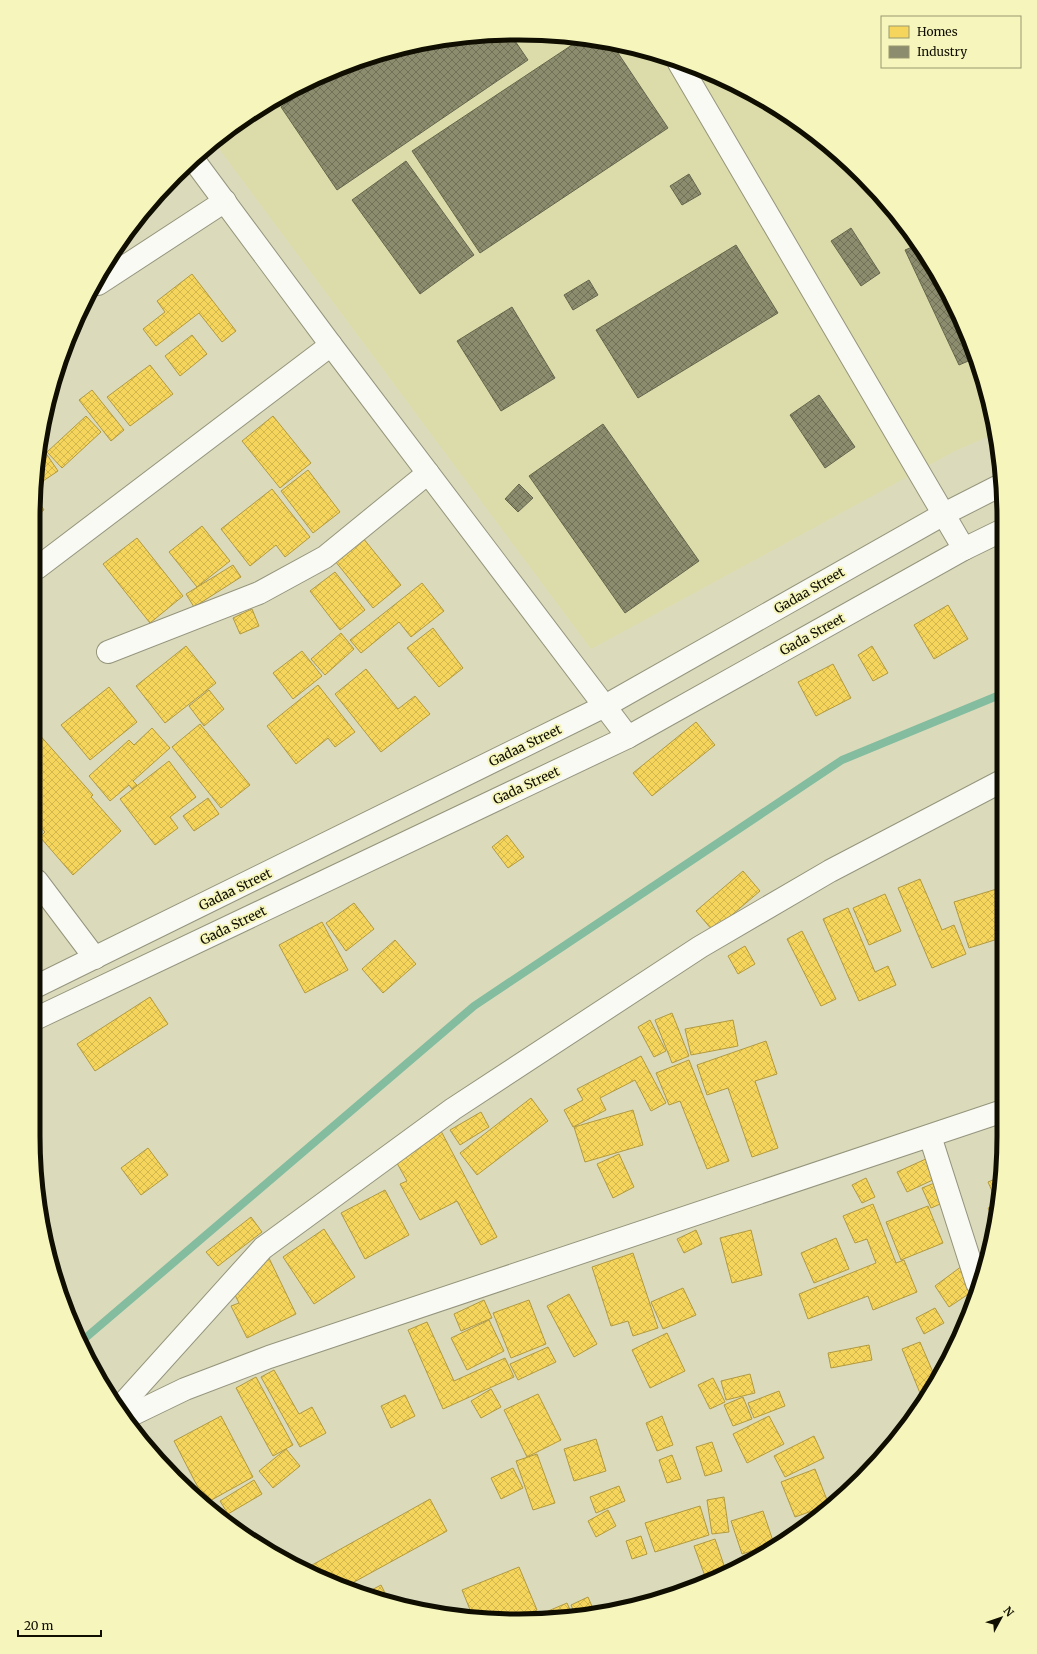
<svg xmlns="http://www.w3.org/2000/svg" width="1037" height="1654" font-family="Merriweather,serif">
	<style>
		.built { fill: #dcdcaa }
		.homes { fill: url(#homes-cross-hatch); stroke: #b19940 }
		.industry { fill: url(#industry-cross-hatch); stroke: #66664d }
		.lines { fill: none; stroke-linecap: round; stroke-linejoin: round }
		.stream { stroke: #83bc9e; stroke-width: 8 }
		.street-casing { stroke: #95957d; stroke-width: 24 }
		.secondary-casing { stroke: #95957d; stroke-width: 24 }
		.street { stroke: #fafaf5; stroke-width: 22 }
		.secondary { stroke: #fafaf5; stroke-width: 22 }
		.labels { text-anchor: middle; stroke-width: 4; stroke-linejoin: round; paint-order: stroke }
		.street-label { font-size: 13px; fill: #0f0e00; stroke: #f5f5bc }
		.rim { fill: none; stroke: #0f0e00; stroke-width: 5 }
	</style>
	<defs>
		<pattern id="homes-cross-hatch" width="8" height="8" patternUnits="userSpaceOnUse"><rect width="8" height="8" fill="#f6d55c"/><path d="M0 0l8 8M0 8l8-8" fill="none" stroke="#d2b64e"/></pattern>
		<pattern id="industry-cross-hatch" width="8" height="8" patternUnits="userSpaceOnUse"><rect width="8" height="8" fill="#8c8c6e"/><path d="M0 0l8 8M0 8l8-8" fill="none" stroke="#717158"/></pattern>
	</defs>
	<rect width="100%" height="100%" fill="#dbdbbc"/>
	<path class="built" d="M550,34L644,50L733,83L814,133L884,199L939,276L987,393L994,434L955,451L591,649L214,142L276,98L363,59L455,37Z"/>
	<g class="homes">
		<path d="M192,274L236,331L222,342L199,313L156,346L143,329L165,312L157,301Z"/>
		<path d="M192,335L207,354L180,376L165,356Z"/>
		<path d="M150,365L173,394L130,426L107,397Z"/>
		<path d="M92,390L124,430L111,441L79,400Z"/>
		<path d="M86,416L101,432L62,468L47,452Z"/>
		<path d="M273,416L311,463L280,488L242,441Z"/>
		<path d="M41,446L58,471L37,485V455L39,448Z"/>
		<path d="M308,470L340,512L313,533L281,491Z"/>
		<path d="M272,489L310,537L285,557L276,545L250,566L221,529Z"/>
		<path d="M37,499L44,510L37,515Z"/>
		<path d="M202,526L230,561L197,587L169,552Z"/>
		<path d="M137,538L183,596L150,623L103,564Z"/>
		<path d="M363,538L401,585L373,608L335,561Z"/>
		<path d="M233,565L241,577L194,607L186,594Z"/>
		<path d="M335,572L365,610L340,630L310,591Z"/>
		<path d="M422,583L444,611L411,637L399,622L361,653L350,640Z"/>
		<path d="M948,605L968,639L934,659L914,625Z"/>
		<path d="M252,609L259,626L240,634L233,618Z"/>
		<path d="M433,628L463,668L439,687L407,648Z"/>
		<path d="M341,633L354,649L325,675L311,659Z"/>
		<path d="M186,646L216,683L165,723L136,686Z"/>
		<path d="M872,646L888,673L873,681L858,655Z"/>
		<path d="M302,651L322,676L293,699L273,673Z"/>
		<path d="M833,664L851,698L816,716L798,682Z"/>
		<path d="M366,669L398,709L415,696L430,714L381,752L335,694Z"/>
		<path d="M318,685L355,732L335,747L328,738L296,764L267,726Z"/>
		<path d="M109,687L137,722L90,760L61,725Z"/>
		<path d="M209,690L224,709L204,726L189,706Z"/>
		<path d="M696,722L715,745L652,796L633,773Z"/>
		<path d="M200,724L250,785L221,808L172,747Z"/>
		<path d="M152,728L170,748L133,781L137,785L132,789L129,785L110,801L89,776L129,740L134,745Z"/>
		<path d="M37,732L93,795L91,797L121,831L73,875L40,837L45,832L37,823Z"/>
		<path d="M169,761L196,797L170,817L178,828L155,845L120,799Z"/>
		<path d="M208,798L219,814L194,831L183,816Z"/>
		<path d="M507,835L524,857L508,868L492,847Z"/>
		<path d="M743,871L760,891L713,931L696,911Z"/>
		<path d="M920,879L942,930L954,925L966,954L932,968L898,888Z"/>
		<path d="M1000,888L1001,938L969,948L954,902Z"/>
		<path d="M885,894L901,931L869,945L853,908Z"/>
		<path d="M354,903L374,929L346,951L326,923Z"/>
		<path d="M848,908L875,972L888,966L896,985L859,1001L823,919Z"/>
		<path d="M322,922L348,970L305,993L279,945Z"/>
		<path d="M802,931L836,999L821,1006L787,939Z"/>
		<path d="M395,940L416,964L383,993L362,969Z"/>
		<path d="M745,946L755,964L738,974L728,956Z"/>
		<path d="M150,997L168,1024L95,1071L77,1044Z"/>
		<path d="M672,1013L689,1056L672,1063L655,1020Z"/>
		<path d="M650,1020L666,1051L654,1057L638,1027Z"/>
		<path d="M733,1020L738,1046L691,1055L685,1029Z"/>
		<path d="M766,1041L777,1074L755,1081L778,1148L752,1157L728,1088L707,1095L697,1065Z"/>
		<path d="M641,1056L666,1103L651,1111L635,1080L600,1098L606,1110L573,1127L564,1110L583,1100L577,1089Z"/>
		<path d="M689,1060L729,1161L707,1169L680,1101L669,1105L656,1073Z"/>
		<path d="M531,1098L548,1121L477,1175L460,1153Z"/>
		<path d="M633,1110L643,1145L585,1162L574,1127Z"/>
		<path d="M481,1112L489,1127L460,1145L450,1130Z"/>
		<path d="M441,1131L497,1237L481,1245L457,1201L420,1220L400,1184L407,1181L393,1156Z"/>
		<path d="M148,1148L168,1175L141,1195L121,1168Z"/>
		<path d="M619,1154L634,1187L613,1198L597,1164Z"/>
		<path d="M928,1158L937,1178L907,1192L897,1172Z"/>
		<path d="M1000,1177V1199L997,1202L988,1182Z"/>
		<path d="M866,1178L875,1197L862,1203L852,1185Z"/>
		<path d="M937,1182L945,1202L931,1208L922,1188Z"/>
		<path d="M385,1190L409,1235L365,1259L341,1213Z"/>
		<path d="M873,1204L896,1263L904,1260L917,1292L873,1310L868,1296L808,1319L799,1294L876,1263L867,1239L855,1243L843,1216Z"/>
		<path d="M998,1204L994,1221L988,1208Z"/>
		<path d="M928,1206L943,1243L901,1260L886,1222Z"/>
		<path d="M251,1217L262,1232L218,1266L206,1252Z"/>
		<path d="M324,1229L355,1277L314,1304L283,1257Z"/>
		<path d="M696,1230L702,1244L684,1253L677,1239Z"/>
		<path d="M751,1230L762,1275L732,1283L720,1238Z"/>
		<path d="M836,1238L849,1269L814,1283L801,1253Z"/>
		<path d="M633,1253L658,1328L633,1336L628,1321L611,1326L592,1267Z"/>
		<path d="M269,1258L296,1314L247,1338L231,1306L239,1303L227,1279Z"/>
		<path d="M962,1266L976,1289L949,1307L935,1286Z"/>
		<path d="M683,1288L696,1315L663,1329L651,1302Z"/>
		<path d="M569,1294L597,1344L574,1357L547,1306Z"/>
		<path d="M484,1300L492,1318L461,1331L454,1314Z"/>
		<path d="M529,1300L546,1344L511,1358L493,1313Z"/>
		<path d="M935,1308L944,1323L924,1334L916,1318Z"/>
		<path d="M489,1320L504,1351L467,1370L451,1338Z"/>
		<path d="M427,1322L454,1381L505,1358L514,1377L443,1409L408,1330Z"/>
		<path d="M667,1333L685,1371L650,1388L632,1350Z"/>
		<path d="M920,1342L935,1377L922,1398L902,1349Z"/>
		<path d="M869,1345L872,1360L831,1368L828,1353Z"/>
		<path d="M548,1347L556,1362L518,1380L510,1364Z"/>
		<path d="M274,1370L299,1414L312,1407L326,1433L300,1447L261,1377Z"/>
		<path d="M750,1374L755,1393L726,1400L721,1381Z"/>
		<path d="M256,1377L293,1445L273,1456L236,1388Z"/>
		<path d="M713,1378L725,1402L710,1409L698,1385Z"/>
		<path d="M491,1389L501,1407L481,1418L471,1401Z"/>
		<path d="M779,1391L785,1406L754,1418L748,1403Z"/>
		<path d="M538,1394L561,1440L527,1457L504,1410Z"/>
		<path d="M405,1395L415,1416L391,1428L381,1406Z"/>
		<path d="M743,1397L752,1419L733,1426L724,1405Z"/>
		<path d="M221,1416L253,1477L206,1503L174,1441Z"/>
		<path d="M662,1416L673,1445L657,1451L646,1423Z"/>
		<path d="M769,1416L784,1444L747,1463L733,1434Z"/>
		<path d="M814,1436L824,1458L785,1477L774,1456Z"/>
		<path d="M596,1439L606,1471L574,1481L564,1449Z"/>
		<path d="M712,1442L722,1471L705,1476L696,1447Z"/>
		<path d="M286,1449L300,1466L273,1488L259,1471Z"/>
		<path d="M537,1454L555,1503L533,1510L516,1461Z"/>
		<path d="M672,1455L681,1479L667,1483L659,1460Z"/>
		<path d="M513,1468L523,1488L501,1499L491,1478Z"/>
		<path d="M815,1469L829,1505L795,1517L781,1482Z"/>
		<path d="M254,1480L262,1494L228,1514L220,1501Z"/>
		<path d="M619,1486L625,1501L596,1513L590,1497Z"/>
		<path d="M724,1497L729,1532L712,1534L707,1500Z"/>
		<path d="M430,1499L447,1531L345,1587L305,1569Z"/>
		<path d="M700,1506L709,1535L655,1552L645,1523Z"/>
		<path d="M608,1510L616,1526L596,1537L588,1521Z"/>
		<path d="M763,1511L774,1544L742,1554L731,1521Z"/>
		<path d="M818,1516L797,1533L794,1528Z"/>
		<path d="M641,1536L647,1554L632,1559L626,1541Z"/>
		<path d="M715,1539L726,1571L706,1579L694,1546Z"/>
		<path d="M519,1567L537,1610L513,1620L473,1617L462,1590Z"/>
		<path d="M381,1585L390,1603L362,1595Z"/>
		<path d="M588,1597L594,1611L575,1614L571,1605Z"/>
		<path d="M567,1603L572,1614L551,1617L548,1611Z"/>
	</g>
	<g class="industry">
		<path d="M511,35L528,60L337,190L281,107L333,72L363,59L455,37Z"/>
		<path d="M581,39L612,44L668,128L480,253L412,151Z"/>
		<path d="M406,161L474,255L420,294L352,200Z"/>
		<path d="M689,174L701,194L682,205L670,186Z"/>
		<path d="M851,228L880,273L861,286L831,241Z"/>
		<path d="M736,245L778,313L638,398L596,330Z"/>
		<path d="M917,245L939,276L973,359L959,365L905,250Z"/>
		<path d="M589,280L598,295L573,310L564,295Z"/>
		<path d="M512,307L555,378L501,411L457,341Z"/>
		<path d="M819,395L855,447L825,468L790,415Z"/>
		<path d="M603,424L699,561L625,613L529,476Z"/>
		<path d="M519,484L533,498L518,512L505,499Z"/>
	</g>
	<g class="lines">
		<path class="stream" d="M83,1340L474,1006L842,760L1002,694"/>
		<defs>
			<g id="street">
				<path d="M679,63L964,549"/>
				<path d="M98,284L225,201"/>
				<path d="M37,568L331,345"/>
				<path d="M108,652L259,593L325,557L428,473"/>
				<path d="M37,881L95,958"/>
				<path d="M930,1136L977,1283"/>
				<path d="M118,1409L263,1248L453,1109L700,947L830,871L1002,781"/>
				<path d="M125,1418L185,1389L269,1357L1000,1112"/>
			</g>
			<g id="secondary">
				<path d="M193,159L331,345L628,737"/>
				<path d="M37,986L605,706L944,514L1003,484"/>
				<path d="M37,1018L628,737L964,549L1003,530"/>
			</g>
		</defs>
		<use href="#street" class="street-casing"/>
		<use href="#secondary" class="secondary-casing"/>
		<use href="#street" class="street"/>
		<use href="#secondary" class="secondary"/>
	</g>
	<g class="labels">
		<g class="street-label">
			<text transform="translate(809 590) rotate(-30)" y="5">Gadaa Street</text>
			<text transform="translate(812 634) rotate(-29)" y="5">Gada Street</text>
			<text transform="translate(525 745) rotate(-26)" y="5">Gadaa Street</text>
			<text transform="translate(526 785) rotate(-25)" y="5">Gada Street</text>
			<text transform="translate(235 889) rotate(-26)" y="5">Gadaa Street</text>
			<text transform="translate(233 925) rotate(-26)" y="5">Gada Street</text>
		</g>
	</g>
	<path d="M0 0H1037V1654H0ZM518 40H519A478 478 0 0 1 997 518V1136A478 478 0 0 1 519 1614H518A478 478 0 0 1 40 1136V518A478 478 0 0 1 518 40Z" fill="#f5f5bc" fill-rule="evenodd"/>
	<path class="rim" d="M518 40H519A478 478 0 0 1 997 518V1136A478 478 0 0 1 519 1614H518A478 478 0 0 1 40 1136V518A478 478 0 0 1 518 40Z"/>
	<rect x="881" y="16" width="140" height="52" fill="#f5f5bc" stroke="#999971"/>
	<rect x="889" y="26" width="20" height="12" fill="#f6d55c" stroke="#999971"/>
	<text x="917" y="36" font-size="12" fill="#0f0e00">Homes</text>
	<rect x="889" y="46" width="20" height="12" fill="#8c8c6e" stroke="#999971"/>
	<text x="917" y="56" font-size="12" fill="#0f0e00">Industry</text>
	<g transform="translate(1001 1618) rotate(50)" stroke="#f5f5bc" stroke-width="3" paint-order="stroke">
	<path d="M0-3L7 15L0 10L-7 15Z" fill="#0f0e00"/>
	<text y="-6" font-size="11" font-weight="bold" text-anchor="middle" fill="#0f0e00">N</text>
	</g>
	<path d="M18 1630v6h83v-6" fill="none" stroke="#0f0e00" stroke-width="2"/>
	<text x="24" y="1630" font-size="12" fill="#0f0e00" stroke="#f5f5bc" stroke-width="3" paint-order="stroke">20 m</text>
</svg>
